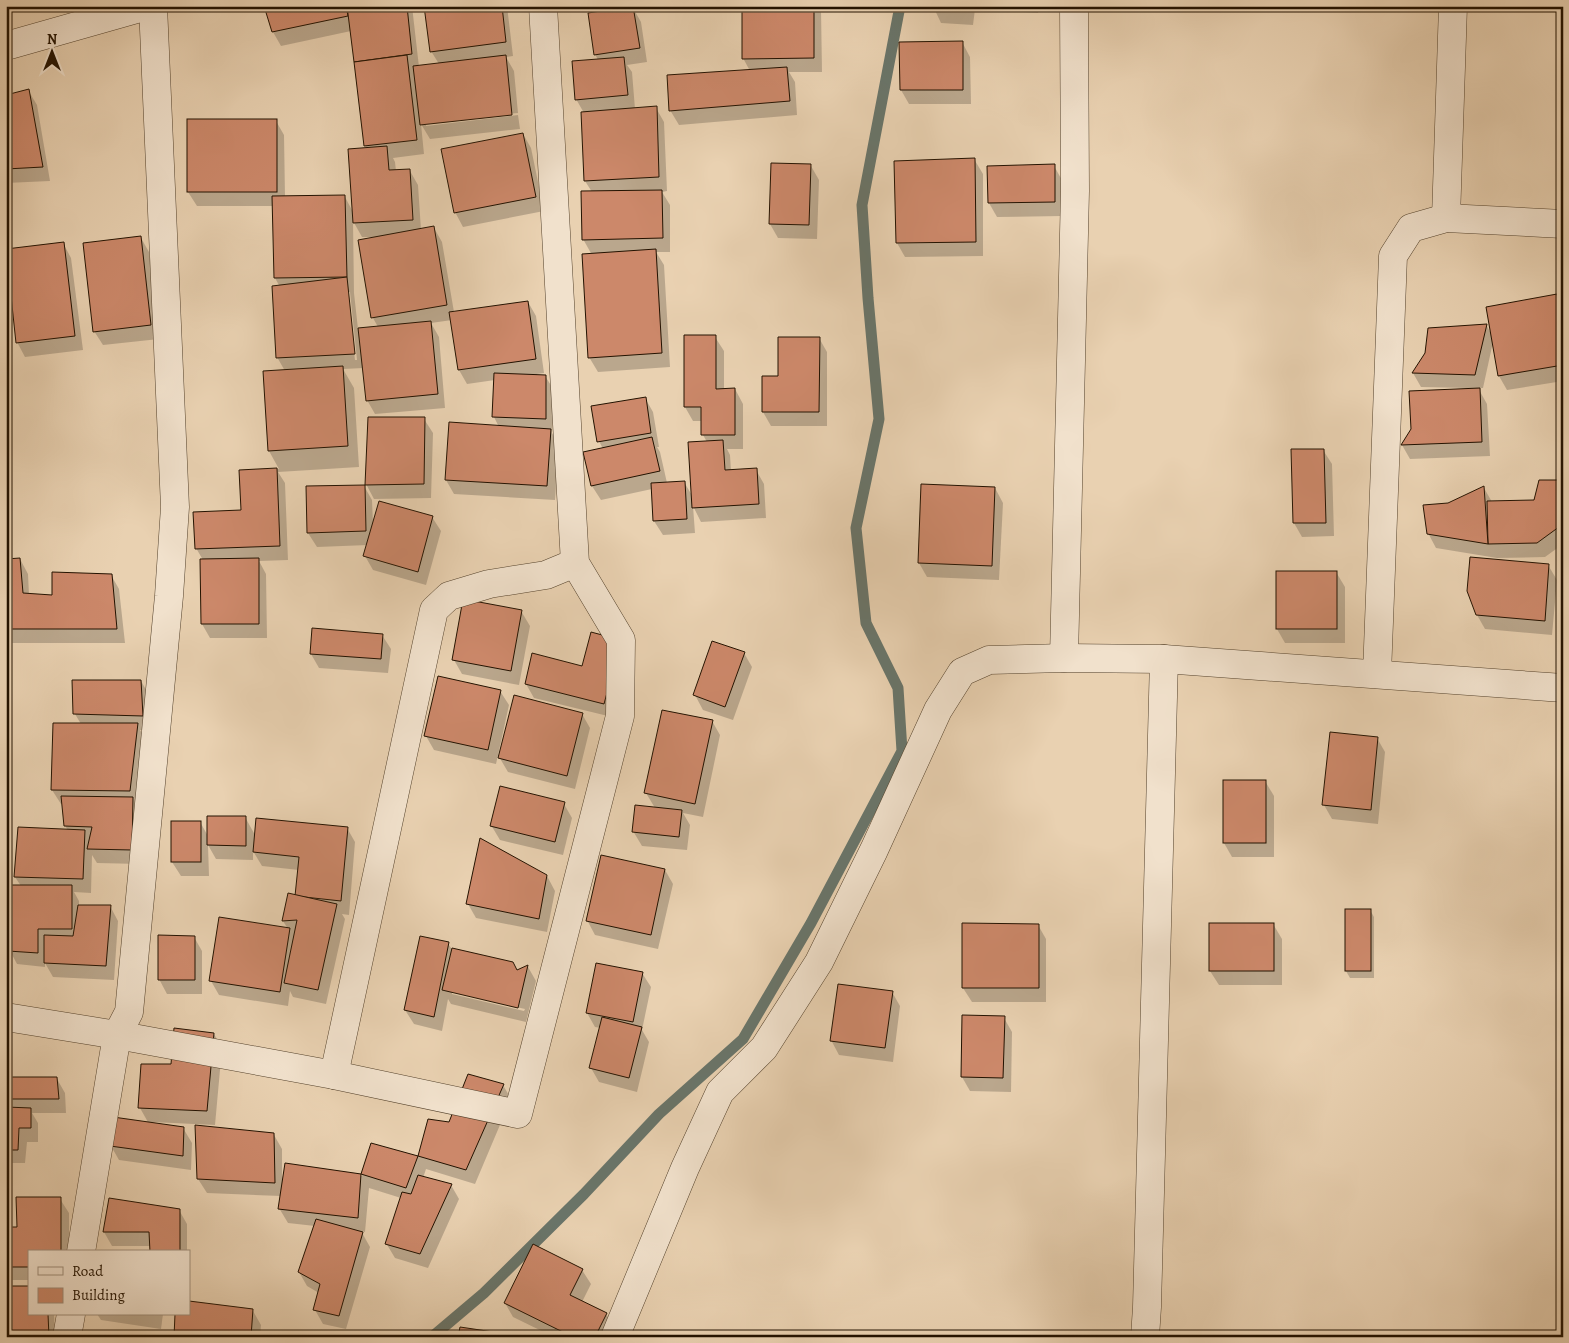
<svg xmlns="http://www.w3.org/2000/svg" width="1569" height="1343" font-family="Alegreya,serif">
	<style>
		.shadow { fill: #0003; fill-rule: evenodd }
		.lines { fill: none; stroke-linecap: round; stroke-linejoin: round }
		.stream { stroke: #69756a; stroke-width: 11 }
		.building { fill: #cc886a; stroke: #231200 }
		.minor-casing { stroke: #54422c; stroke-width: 29 }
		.minor { stroke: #f1e1cc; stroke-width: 28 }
	</style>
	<rect width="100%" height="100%" fill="#e9d1b1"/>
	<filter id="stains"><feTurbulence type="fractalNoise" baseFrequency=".004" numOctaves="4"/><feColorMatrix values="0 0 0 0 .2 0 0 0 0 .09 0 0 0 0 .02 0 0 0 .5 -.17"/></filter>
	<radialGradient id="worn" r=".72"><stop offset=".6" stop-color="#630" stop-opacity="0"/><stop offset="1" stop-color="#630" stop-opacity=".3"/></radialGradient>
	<g class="shadow">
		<path d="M265,6H412L419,67L439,64L431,51L426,6H507L513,56L506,57L514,71L518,113L426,123V126L518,115L520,129L430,139L421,124L424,154L393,158L395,162L396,171H410L418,185L421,230L434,228L442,242L454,312L528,302L536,316L544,373L537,374V376H545L554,390L552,433L559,444L555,500L454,494L446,480L499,427L494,417L495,380L467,384L459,370L452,320L431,323L439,337L445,408L375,414L367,400L364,368L343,369L354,388L359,467L278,472L285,483L288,560L259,561L266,574L267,638H210L202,624L203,560L196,548L242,511L240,471L279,469L269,451L285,371L277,357L280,287L275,278L274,206H197L188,192L276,121L284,135L285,197H345L353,212L367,149L365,146L351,31L281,46L273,32ZM353,221L362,237H372L373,318L378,327L358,329L354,293ZM347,292H350L357,360H355Z"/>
		<path d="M743,6H819L821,9L822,72H789L795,82L797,115L679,125L670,110L750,71L743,58Z"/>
		<path d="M933,6H1038V13L975,9L973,25L941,23Z"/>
		<path d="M633,8L641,22L647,62L627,65L632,72L635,109L656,108L664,122L667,191L662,192L670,205V252H656L664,265L670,367L598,372L589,357L592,255L583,239L592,192L585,181L584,113L576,99L598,60L595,54Z"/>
		<path d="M962,42L970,57L971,104H909L901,90Z"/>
		<path d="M28,90L37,105L50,181L6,183V97Z"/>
		<path d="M523,134L531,148L544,211L463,227L455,212Z"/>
		<path d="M974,159L983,174V256L905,257L897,243Z"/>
		<path d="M811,166L819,180L817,239L778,238L770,224Z"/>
		<path d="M1054,166L1062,180L1063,216L997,217L989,203V167Z"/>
		<path d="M141,238L149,252L159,339L103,345L94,331Z"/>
		<path d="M63,243L71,258L83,350L25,357L17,342Z"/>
		<path d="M1556,296L1563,306V381L1507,390L1499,376L1493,342L1483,388H1478L1487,404L1490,456L1410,459L1402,445L1413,429L1468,390V388L1421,387L1413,373L1486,325L1492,335Z"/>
		<path d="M685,337H715L724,351V390L735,389L743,404V449H727L730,455L731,471L756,470L764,484L766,518L701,522L693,506L695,533L663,535L654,521L652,489L601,500L592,486L585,453L603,449L599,441L645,398L653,412L659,447H657L660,452L667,483L684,482L693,497L707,442L703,435V421H693L685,407Z"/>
		<path d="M819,338L827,352V426H771L763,412L779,378Z"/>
		<path d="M424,419L433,433L431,498L374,499L366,484Z"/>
		<path d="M1323,450L1332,464L1334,536L1302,537L1294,523Z"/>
		<path d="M1563,481V544L1545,557L1497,558L1436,548L1428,533L1448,505L1484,488L1492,502L1535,501Z"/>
		<path d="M364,486L372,500L373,524L432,517L441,531L426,585L373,570L365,556L368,545L317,547L308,533Z"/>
		<path d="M995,488L1003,503L999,580L927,577L919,563Z"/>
		<path d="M20,559L28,574L29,595L53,597L111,575L119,589L125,643H6V560Z"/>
		<path d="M1548,565L1557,580L1552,635L1485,629L1477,615Z"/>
		<path d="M1336,572L1345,587V643H1285L1277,629Z"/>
		<path d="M521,611L530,626L519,685L462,674L454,660Z"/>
		<path d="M592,634L612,717L534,698L526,684L583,667Z"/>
		<path d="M382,635L391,649L388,673L319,668L311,654Z"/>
		<path d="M744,653L752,667L733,720L703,710L695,695Z"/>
		<path d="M141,681L149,695L150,730H140L145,738L140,864L97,863L92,855L91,893L74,892L79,901V906H110L118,921L114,980L53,977L45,963V967L17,964L8,947L6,962V892L9,897L21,886L15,877L68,831L65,825L63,804H61L52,790L81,724L75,714Z"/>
		<path d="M500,691L509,705L498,755H500L582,714L590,728L575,789L508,772L498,755L496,764L434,750L426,736Z"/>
		<path d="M712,721L720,735L703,817L683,813L690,825L687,850L642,846L633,831L655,808L646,793Z"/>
		<path d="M1377,738L1385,752L1378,824L1332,819L1324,805Z"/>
		<path d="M1265,781L1274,796V857H1232L1224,843Z"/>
		<path d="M564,804L572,818L563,855L500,840L491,825Z"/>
		<path d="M245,817L255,835L347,828L355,842L349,915L342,914L345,919L326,1004L293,997L290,991L288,1006L219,995L211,981L288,929L283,921L289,895L297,896L299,870L262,866L253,851V860L216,859L208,845L209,876H181L172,862L200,822L208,836Z"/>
		<path d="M665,870L673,884L658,949L595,935L587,920Z"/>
		<path d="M547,876L555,891L547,932L476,918L468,904Z"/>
		<path d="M1370,910L1374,917V978H1350L1346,971Z"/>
		<path d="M1273,924L1282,939V985H1219L1210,971Z"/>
		<path d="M1038,925L1046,939V1002H972L963,988Z"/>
		<path d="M194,937L202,951V994H167L159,979Z"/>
		<path d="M448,944L452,949L517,972L528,967L536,981L526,1022L451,1004L448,999L442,1031L414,1024L405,1010ZM452,992L525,1009L524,1011L452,994Z"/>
		<path d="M642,973L651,987L642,1030L649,1042L637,1092L599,1082L591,1068L601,1028L595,1027L587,1013Z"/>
		<path d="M892,992L900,1006L893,1062L839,1055L831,1040Z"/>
		<path d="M963,1017L1004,1018L1012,1032L1011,1092L970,1091L962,1077Z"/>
		<path d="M214,1034L222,1048L215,1125L152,1122V1124L183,1128L192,1143L191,1170L119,1160L111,1146L149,1124L140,1108Z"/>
		<path d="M6,1040L9,1044L10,1078L57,1079L65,1093L66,1113H32L38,1123V1142H27L25,1163H6Z"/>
		<path d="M503,1085L511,1099L475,1184L426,1169L423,1178L451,1185L459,1199L428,1268L395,1258L386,1243L401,1198L369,1188L365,1232L361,1231L370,1247L346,1329L323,1324L315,1310L319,1293L307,1286L299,1272L315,1226L288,1223L279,1208L281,1196L207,1193L198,1179L196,1127L274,1135L282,1149V1179H284L286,1165L362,1176L372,1145L419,1157L429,1120L449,1123Z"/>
		<path d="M60,1199L69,1213V1252H29V1280H6V1229L18,1228Z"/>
		<path d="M110,1200L179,1210L187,1224V1252H151V1246H112L104,1232Z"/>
		<path d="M582,1270L591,1284L582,1302L606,1314L615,1328L610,1337H554L513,1317L505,1303Z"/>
		<path d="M189,1302L253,1311L261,1325L260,1337H176L189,1314Z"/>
		<path d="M29,1314H54L55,1337H6Z"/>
		<path d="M97,1314H163L161,1329L101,1320Z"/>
	</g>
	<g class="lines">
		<path class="stream" d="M432,1337L484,1293L584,1194L659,1114L743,1039L811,923L902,751L898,688L866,623L856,528L879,419L868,298L862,205L900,6"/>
	</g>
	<g class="building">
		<path d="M264,6H346L348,16L272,32Z"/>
		<path d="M347,6H407L412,54L354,62Z"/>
		<path d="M424,6H502L506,42L430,52Z"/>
		<path d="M633,6L640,48L594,55L588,13Z"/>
		<path d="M742,6H814V58L742,59Z"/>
		<path d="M931,6H966V11L931,9Z"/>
		<path d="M963,41V90H900L899,42Z"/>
		<path d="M407,55L417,140L364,146L354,62Z"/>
		<path d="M506,55L512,115L420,125L413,66Z"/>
		<path d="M624,57L628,95L575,100L572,61Z"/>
		<path d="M787,67L790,101L669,111L667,75Z"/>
		<path d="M29,89L43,167L6,169V95Z"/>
		<path d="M657,106L659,177L584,181L581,112Z"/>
		<rect x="187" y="119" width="90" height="73"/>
		<path d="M523,133L536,197L454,213L441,149Z"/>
		<path d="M387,146L389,170L410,169L413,220L353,223L348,149Z"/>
		<path d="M975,158L976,242L896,243L894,161Z"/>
		<path d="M771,163L811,164L809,225L769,224Z"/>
		<path d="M1055,164V202L988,203L987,166Z"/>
		<path d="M662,190L663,238L582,240L581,191Z"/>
		<path d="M345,195L347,277L274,278L272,196Z"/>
		<path d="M434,226L447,305L371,318L358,240Z"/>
		<path d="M141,236L151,325L93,332L83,243Z"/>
		<path d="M64,242L75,336L16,343L6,249Z"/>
		<path d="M656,249L662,353L588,358L582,254Z"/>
		<path d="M347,277L355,354L276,358L272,286Z"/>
		<path d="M1557,294L1563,326V365L1498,376L1486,307Z"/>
		<path d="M528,301L536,359L458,370L449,312Z"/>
		<path d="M431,321L438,394L366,401L358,328Z"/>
		<path d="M1487,324L1475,375L1412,373L1425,353L1428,328Z"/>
		<path d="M684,335H716V389L735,388V435H701V407H684Z"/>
		<path d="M778,337H820L819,412H762V376H778Z"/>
		<path d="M343,366L348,446L268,451L263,371Z"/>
		<path d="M494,373L546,375V419L492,417Z"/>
		<path d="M1480,388L1482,442L1401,445L1411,429L1409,391Z"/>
		<path d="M646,397L651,433L597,442L591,406Z"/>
		<path d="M368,417H425L424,484L365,485Z"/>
		<path d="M449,422L551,429L547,486L445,480Z"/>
		<path d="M652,437L660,471L591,486L583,452Z"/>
		<path d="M723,440L725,470L757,468L759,504L692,508L688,442Z"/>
		<path d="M1291,449H1324L1326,523H1293Z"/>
		<path d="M277,468L280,546L195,549L193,512L241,510L239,470Z"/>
		<path d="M1539,480H1563V524L1537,543L1488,544L1487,501L1534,500Z"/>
		<path d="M685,481L687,519L653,521L651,483Z"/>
		<path d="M921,484L995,487L992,566L918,563Z"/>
		<path d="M365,485L366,531L307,533L306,486Z"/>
		<path d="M1484,486L1488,544L1427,534L1423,505L1448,503Z"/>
		<path d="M379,501L433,516L418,572L363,556Z"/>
		<path d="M1470,557L1549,564L1545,621L1476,615L1467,591Z"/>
		<path d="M20,558L23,593L52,595V572L112,574L117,629H6V559Z"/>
		<path d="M259,558V624H201L200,559Z"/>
		<rect x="1276" y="571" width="61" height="58"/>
		<path d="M463,599L522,610L511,671L452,660Z"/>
		<path d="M312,628L383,634L381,659L310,654Z"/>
		<path d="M591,632L621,640L604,704L525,684L532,653L582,666Z"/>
		<path d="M712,641L745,652L725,707L693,695Z"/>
		<path d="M438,676L501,690L488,750L424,736Z"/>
		<path d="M72,680H141L143,716L73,714Z"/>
		<path d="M514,695L583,713L567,776L498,758Z"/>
		<path d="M662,710L713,720L695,804L644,793Z"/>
		<path d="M53,723H138L130,791L51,790Z"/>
		<path d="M1330,732L1378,737L1371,810L1322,805Z"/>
		<rect x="1223" y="780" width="43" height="63"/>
		<path d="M500,786L565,802L555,842L490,826Z"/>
		<path d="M61,796L133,797L132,850L87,849L92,827L64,826Z"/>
		<path d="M635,805L682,810L679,837L632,832Z"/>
		<path d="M207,816H246V846L207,845Z"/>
		<path d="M256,818L348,827L341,901L295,896L299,857L253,852Z"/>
		<rect x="171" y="821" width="30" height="41"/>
		<path d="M18,827L85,830L83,879L14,877Z"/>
		<path d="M480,838L547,875L539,919L466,904Z"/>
		<path d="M601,855L665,869L651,935L586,921Z"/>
		<path d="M8,885H72V929H38V953L8,951Z"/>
		<path d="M288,893L337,904L318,990L284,983L297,920L282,921Z"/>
		<path d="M78,905H111L106,966L44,963V935L73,936Z"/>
		<rect x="1345" y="909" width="26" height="62"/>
		<path d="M219,917L290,928L280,992L209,981Z"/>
		<path d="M962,923L1039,924V988H962Z"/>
		<rect x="1209" y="923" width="65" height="48"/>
		<path d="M158,935L195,936V980H158Z"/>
		<path d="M420,936L449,942L434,1017L404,1010Z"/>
		<path d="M452,948L513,962L517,970L528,965L518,1008L442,990Z"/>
		<path d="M596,963L643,972L633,1022L586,1013Z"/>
		<path d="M838,984L893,991L885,1048L830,1041Z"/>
		<path d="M962,1015L1005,1016L1003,1078L961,1077Z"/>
		<path d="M602,1017L642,1027L629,1078L589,1068Z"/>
		<path d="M174,1028L214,1033L207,1111L138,1108L141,1064H171Z"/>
		<path d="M468,1074L504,1084L466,1170L418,1156L428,1119L449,1122Z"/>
		<path d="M6,1077H57L59,1099H6Z"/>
		<path d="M6,1107L31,1108V1128H19L18,1150H6Z"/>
		<path d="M113,1117L184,1127L183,1156L110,1146Z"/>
		<path d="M195,1125L274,1133L275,1183L197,1179Z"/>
		<path d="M371,1143L418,1156L406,1188L361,1174Z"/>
		<path d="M285,1163L361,1174L358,1218L278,1209Z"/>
		<path d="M418,1175L452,1184L420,1254L385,1244L402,1192L411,1194Z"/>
		<path d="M16,1197H61V1252H29V1267H6V1227H17Z"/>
		<path d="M109,1198L180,1209V1252H150L149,1232H103Z"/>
		<path d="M316,1219L363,1232L339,1316L313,1310L320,1284L298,1272Z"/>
		<path d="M533,1244L583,1269L570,1295L607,1313L595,1337H573L504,1303Z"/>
		<path d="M6,1286H29V1314H48L49,1337H6Z"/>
		<path d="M189,1301L253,1309L251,1337H174L175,1314H189Z"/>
		<path d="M460,1327L507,1334V1337H458Z"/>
	</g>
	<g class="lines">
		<defs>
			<g id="minor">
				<path d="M6,46L147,6"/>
				<path d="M1446,218L1453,6"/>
				<path d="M1064,658L1075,191L1074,6"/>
				<path d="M1377,674L1393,256L1411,228L1446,218L1563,224"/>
				<path d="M6,1017L117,1035L334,1075L518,1114L620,716L621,640L575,563L543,6"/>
				<path d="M334,1075L434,610L449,596L489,584L546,575L575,563"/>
				<path d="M81,1252L117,1035L129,1012L169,596L175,507L153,6"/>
				<path d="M67,1337L71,1314"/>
				<path d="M615,1337L685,1168L720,1092L764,1048L819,962L874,850L938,710L962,672L989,660L1064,658L1164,659L1563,688"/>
				<path d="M1145,1337L1147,1307L1164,659"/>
			</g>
		</defs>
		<use href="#minor" class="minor-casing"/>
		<use href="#minor" class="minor"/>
	</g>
	<rect width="1569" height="1343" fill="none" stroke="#e9d1b1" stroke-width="25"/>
	<rect x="8" y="8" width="1554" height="1328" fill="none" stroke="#231200" stroke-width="2.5"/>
	<rect x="12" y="12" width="1544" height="1318" fill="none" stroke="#231200"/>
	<rect x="28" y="1250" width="162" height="65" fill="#f1e1cc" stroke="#9f8e7a"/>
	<rect x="38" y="1267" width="25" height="8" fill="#f1e1cc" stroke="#9f8e7a"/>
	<text x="72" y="1276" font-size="15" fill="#231200">Road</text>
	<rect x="38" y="1288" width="25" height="15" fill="#cc886a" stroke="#9f8e7a"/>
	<text x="72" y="1300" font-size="15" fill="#231200">Building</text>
	<g transform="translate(52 52)" stroke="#f1e1cc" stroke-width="4" paint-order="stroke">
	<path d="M0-4L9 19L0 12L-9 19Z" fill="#231200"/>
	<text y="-8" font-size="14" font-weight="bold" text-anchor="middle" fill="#231200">N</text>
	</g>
	<rect width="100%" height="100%" filter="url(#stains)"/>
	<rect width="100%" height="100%" fill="url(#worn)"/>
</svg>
